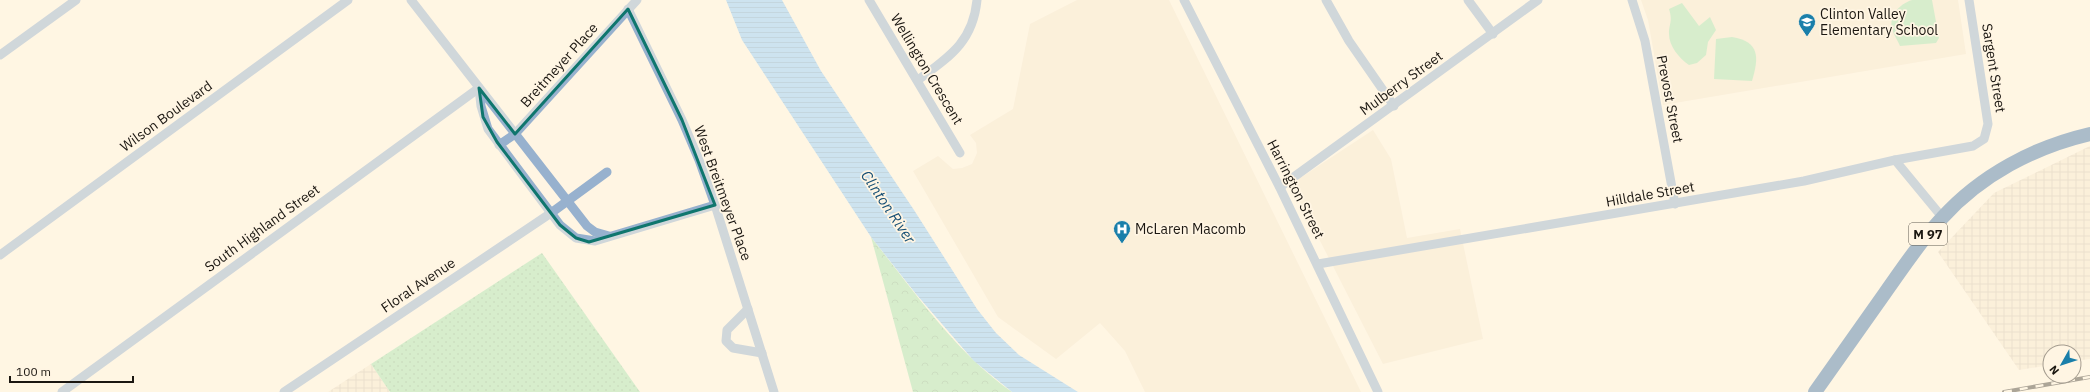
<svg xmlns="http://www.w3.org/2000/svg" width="2090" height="392" font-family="'IBM Plex Sans',sans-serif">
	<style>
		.built { fill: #f6e8cf }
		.industrial { fill: url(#industrial-grid) }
		.grass { fill: url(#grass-dots) }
		.forest { fill: url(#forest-crowns) }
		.green { fill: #a7e3b0 }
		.water { fill: url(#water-rules) }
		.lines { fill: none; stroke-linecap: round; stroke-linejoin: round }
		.street { stroke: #97b1ce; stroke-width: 9 }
		.primary { stroke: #4676a9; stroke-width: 14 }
		.rail-casing { stroke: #48433a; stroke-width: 4 }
		.rail { stroke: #fff5e3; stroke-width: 2.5; stroke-dasharray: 8; stroke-linecap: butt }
		.marked { fill: none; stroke: #0f766e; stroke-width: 3; stroke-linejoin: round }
		.labels { text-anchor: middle; stroke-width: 3.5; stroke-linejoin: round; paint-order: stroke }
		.shield { fill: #fff5e3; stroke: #5f5a50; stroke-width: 1 }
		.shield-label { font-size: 13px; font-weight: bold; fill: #1b1711 }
		.poi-label { font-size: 14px; fill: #1b1711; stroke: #fff5e3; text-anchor: start }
		.street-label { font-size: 14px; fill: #1b1711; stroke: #fff5e3 }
		.water-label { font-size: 15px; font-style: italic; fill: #164f75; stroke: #fff5e3 }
	</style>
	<defs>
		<pattern id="industrial-grid" width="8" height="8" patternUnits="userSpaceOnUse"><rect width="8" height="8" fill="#f6e8cf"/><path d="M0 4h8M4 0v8" fill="none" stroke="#d2c6b1"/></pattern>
		<pattern id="grass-dots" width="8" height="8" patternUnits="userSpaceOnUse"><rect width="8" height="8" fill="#a7e3b0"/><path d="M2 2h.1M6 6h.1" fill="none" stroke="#8fc296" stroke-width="1.8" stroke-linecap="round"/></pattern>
		<pattern id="forest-crowns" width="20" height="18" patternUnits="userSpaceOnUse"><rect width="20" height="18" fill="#a7e3b0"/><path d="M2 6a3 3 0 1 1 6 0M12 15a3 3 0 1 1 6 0" fill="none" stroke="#8fc296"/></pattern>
		<pattern id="water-rules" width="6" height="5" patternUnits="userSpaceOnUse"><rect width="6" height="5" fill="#91cdfc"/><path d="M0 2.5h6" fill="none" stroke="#7cafd7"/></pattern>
	</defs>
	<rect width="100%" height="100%" fill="#fff5e3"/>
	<g class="built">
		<path d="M1077,0H1169L1361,392H1145L1125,351L1100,323L1056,359L998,317L913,171L938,156L953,169L962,168L972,164L977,153L976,143L970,135L1013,109L1030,24Z"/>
		<path d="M1641,0H1958L1966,54L1663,105L1648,20Z"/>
		<path d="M1373,130L1391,159L1407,238L1460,229L1483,339L1383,364L1291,184Z"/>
	</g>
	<g class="industrial">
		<path d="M2090,146V359L2074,361V352H2050V365L2019,370L1938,252L1994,193Z"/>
		<path d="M371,364L390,392H328Z"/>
	</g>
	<path class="grass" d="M542,253L640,392H390L371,364Z"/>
	<path class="forest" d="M871,237C913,290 956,353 1012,392H913Z"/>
	<g class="green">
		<path d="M1912,0H1932L1939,38L1936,43L1900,46C1898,41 1895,37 1893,32C1887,17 1899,4 1912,0Z"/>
		<path d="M1682,3L1699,26L1710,17L1716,30L1708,42L1706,55L1697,63L1689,65C1679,58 1669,46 1669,34C1669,23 1673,22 1669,9Z"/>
		<path d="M1732,37C1760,42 1759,57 1752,81L1714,79L1716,39Z"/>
	</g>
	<path class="water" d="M726,0H782L821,71L914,210L977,309L996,333L1019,355L1078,392H1012L974,361L916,294L871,237L742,40Z"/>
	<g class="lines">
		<g class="street">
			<path d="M411,0L587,226L595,232L609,236"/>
			<path d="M869,0L960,153"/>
			<path d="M1184,0L1281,190L1378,392"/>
			<path d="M1326,0L1349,41L1394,106"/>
			<path d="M1468,0L1493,34"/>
			<path d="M1632,0L1645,41L1675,204"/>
			<path d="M628,9L682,120L699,160L715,205L774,392"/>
			<path d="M0,55L76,0"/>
			<path d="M918,80C949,57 973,42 977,0"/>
			<path d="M479,88L481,106L488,129L560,225L576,238L595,241L715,205"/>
			<path d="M499,145L515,134L637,0"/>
			<path d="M1895,160L1942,217"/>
			<path d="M1280,187L1538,0"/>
			<path d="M0,255L348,0"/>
			<path d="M1318,264L1804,181L1895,160L1973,146L1984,139L1988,124L1969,0"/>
			<path d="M748,309L727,330L726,341L733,348L762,353"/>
			<path d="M62,392L479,88"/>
			<path d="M284,392L551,213L607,172"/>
		</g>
		<path class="primary" d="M1815,392C1838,359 1862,326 1885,293C1903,268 1920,241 1942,218C1981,175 2034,147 2090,134"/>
		<defs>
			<path id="rail" d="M2004,392L2090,377"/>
		</defs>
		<use href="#rail" class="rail-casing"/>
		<use href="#rail" class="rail"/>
	</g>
	<path d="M0 0H2090V392H0ZM628,9L682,120L715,205L589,242L576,238L560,225L497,142L483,117L479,88L515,134Z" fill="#fff5e3" fill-opacity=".55" fill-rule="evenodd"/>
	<path class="marked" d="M628,9L682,120L715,205L589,242L576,238L560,225L497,142L483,117L479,88L515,134Z"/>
	<defs>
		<symbol id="school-pin" viewBox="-11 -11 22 30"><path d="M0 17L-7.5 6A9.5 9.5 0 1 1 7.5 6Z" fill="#1a7faa" stroke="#fff5e3"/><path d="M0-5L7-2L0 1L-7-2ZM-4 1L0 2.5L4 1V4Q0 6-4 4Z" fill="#fff"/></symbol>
		<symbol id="hospital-pin" viewBox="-11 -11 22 30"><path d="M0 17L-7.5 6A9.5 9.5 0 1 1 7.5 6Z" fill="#1a7faa" stroke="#fff5e3"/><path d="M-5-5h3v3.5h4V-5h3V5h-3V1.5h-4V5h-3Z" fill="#fff"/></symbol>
	</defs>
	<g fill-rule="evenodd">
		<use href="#school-pin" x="1797" y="12" width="20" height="27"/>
		<use href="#hospital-pin" x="1112" y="219" width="20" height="27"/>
	</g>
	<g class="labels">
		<rect class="shield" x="1909" y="223" width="38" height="22" rx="3"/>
		<g class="shield-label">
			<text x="1928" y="239">M 97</text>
		</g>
		<g class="poi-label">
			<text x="1820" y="19">Clinton Valley<tspan x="1820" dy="16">Elementary School</tspan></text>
			<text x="1135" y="234">McLaren Macomb</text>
		</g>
		<g class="street-label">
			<text transform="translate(559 65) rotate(-48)" y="5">Breitmeyer Place</text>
			<text transform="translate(1994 68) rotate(81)" y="5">Sargent Street</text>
			<text transform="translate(927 69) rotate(59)" y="5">Wellington Crescent</text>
			<text transform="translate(1401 83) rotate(-36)" y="5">Mulberry Street</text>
			<text transform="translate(1670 99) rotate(79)" y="5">Prevost Street</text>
			<text transform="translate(166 116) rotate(-36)" y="5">Wilson Boulevard</text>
			<text transform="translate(1296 189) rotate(63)" y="5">Harrington Street</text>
			<text transform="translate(723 193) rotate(70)" y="5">West Breitmeyer Place</text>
			<text transform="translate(1650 194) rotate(-10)" y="5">Hilldale Street</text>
			<text transform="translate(262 228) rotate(-36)" y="5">South Highland Street</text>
			<text transform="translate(418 285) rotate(-34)" y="5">Floral Avenue</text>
		</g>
		<g class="water-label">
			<text transform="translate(888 207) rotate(56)" y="5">Clinton River</text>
		</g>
	</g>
	<g transform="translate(2062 364) rotate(231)"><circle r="19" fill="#fff5e3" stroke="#a49c8f"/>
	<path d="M0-3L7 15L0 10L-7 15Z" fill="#1a7faa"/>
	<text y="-6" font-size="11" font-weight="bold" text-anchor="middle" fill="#1b1711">N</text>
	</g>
	<path d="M10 376v6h123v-6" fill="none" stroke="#1b1711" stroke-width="2"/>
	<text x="16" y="376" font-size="12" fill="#1b1711" stroke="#fff5e3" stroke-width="3" paint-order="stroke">100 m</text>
</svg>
